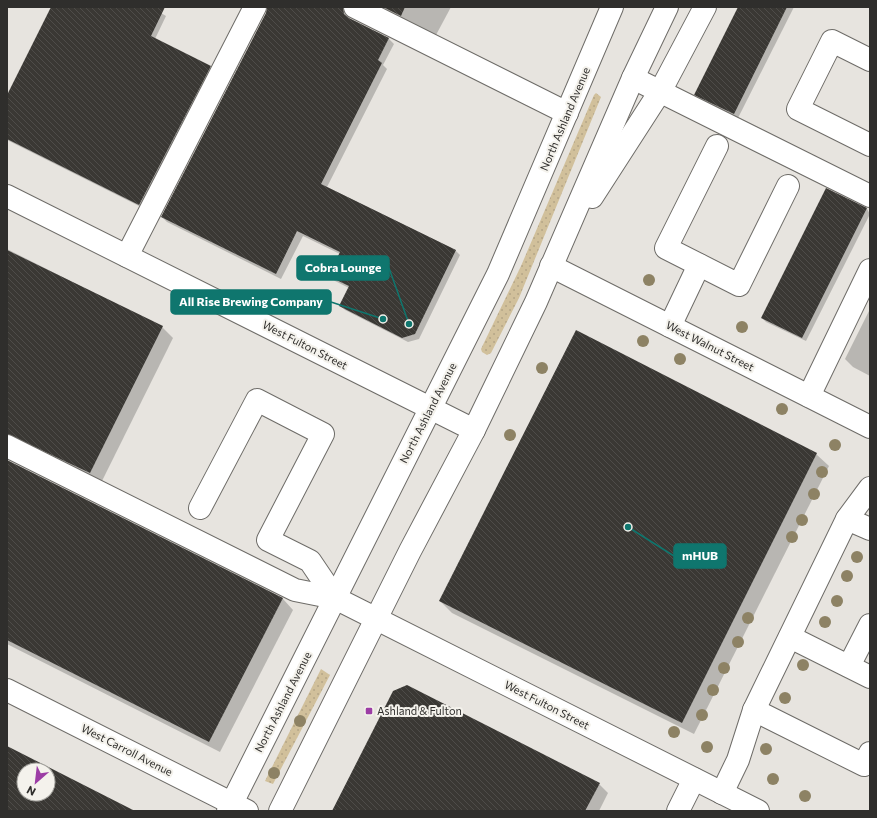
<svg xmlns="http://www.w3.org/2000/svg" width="877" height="818" font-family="Commissioner,sans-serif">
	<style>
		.grass { fill: url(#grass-dots) }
		.shadow { fill: #0003 }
		.building { fill: url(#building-back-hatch); fill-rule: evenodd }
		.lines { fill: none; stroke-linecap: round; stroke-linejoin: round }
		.minor-casing { stroke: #6e6c68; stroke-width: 24 }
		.major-casing { stroke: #6e6c68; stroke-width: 24 }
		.minor { stroke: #fff; stroke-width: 22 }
		.major { stroke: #fff; stroke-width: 22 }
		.tree { fill: #8d8264 }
		.poi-dot { fill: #9c3da5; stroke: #f4f2ec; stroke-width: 1.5 }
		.labels { text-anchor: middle; stroke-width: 4; stroke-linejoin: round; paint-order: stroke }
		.street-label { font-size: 11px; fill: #2f2e2c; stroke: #f4f2ec }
		.poi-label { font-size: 11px; fill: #2f2e2c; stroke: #f4f2ec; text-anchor: start }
		.leader { fill: none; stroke: #0f766e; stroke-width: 1.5 }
		.callout-dot { fill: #0f766e; stroke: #f4f2ec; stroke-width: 1.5 }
		.callout { fill: #0f766e; stroke: #0f766e; stroke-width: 1.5 }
		.callout-label { font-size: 12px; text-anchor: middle; font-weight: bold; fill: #fff }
	</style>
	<defs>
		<pattern id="grass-dots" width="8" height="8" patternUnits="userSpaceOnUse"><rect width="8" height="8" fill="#d1c09b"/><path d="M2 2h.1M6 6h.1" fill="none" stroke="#b4a586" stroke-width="1.8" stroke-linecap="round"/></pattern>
		<pattern id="building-back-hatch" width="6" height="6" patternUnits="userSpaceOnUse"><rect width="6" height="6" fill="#3a3834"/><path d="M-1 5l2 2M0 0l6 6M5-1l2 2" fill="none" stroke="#4e4c49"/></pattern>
	</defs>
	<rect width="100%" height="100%" fill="#e7e4df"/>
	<g class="grass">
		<path d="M596,93L601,97L519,298L491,353L487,355L482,352L481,349L521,266L594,95Z"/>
		<path d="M321,669L330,675L273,784L265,781Z"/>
	</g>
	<g class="shadow">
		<path d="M53,7H151L166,16L155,39L210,67L214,71L143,208L7,140V97Z"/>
		<path d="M267,7H348L347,13L349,19L389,39L394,44L383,65L387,69L327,187L455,250L460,255L419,339L408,342L345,310L340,305L349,288L335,281L330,276L340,254L303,236L281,279L167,222L162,217L267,13Z"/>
		<path d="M380,7H451L436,35Z"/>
		<path d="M739,7H794L738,118L700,99L696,94Z"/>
		<path d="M826,189L867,209L870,214L806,341L766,322L762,318Z"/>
		<path d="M7,249L162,327L173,338L101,483L7,450Z"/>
		<path d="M870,309V376L853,367L845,359Z"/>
		<path d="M576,332L816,454L829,466L694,734L452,613L440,601Z"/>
		<path d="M7,461L283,599L293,610L220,752L7,644Z"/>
		<path d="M599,784L608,793L599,811H333Z"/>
	</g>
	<g class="building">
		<path d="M51,7H165L151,36L211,66L139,205L7,139V95Z"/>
		<path d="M267,7H343L344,14L349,18L389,38L378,60L382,63L321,184L456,250L415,334L402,338L339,306L349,286L328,276L340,252L297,231L276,274L161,217L266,13Z"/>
		<path d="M383,7H405L401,16Z"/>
		<path d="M738,7H787L734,114L694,95Z"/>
		<path d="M826,188L867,208L802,338L761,318Z"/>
		<path d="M7,250L163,326L90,473L7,434Z"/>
		<path d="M576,330L817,453L682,723L439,601Z"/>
		<path d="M7,460L283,598L209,742L7,640Z"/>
		<path d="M407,685L600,783L585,811H332L393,691Z"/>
		<path d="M7,746L135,811H7ZM24,770H48V794H24Z"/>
	</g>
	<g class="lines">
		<defs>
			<g id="minor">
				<path d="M355,7L567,113"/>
				<path d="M870,60L832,41L798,109L870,145"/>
				<path d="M633,78L870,196"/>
				<path d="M717,146L666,248L739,285L788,186"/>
				<path d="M7,196L474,430"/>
				<path d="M127,256L255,7"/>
				<path d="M551,266L870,427"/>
				<path d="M670,326L699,265"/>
				<path d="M809,396L870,270"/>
				<path d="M7,446L295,590L335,598L758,811"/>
				<path d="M200,508L257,400L323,434L268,540L310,561L335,598"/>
				<path d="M847,519L870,529"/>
				<path d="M790,637L870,677"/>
				<path d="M849,666L870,625"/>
				<path d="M7,690L247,811"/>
				<path d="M754,710L864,765L870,753"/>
				<path d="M722,793L738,760L754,710L847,519L870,488"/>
				<path d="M678,811L694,779"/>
			</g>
			<g id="major">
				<path d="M592,197L661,90L705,7"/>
				<path d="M228,811L498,274L612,7"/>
				<path d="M280,811L410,551L474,430L536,302L633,78L667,7"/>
			</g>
		</defs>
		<use href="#minor" class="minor-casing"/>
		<use href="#major" class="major-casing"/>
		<use href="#minor" class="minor"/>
		<use href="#major" class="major"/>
	</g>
	<g class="tree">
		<circle cx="649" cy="280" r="6"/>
		<circle cx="742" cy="327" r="6"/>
		<circle cx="643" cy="341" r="6"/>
		<circle cx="680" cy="359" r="6"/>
		<circle cx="542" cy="368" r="6"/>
		<circle cx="782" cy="409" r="6"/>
		<circle cx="510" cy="435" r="6"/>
		<circle cx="835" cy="445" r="6"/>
		<circle cx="822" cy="472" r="6"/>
		<circle cx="814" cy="494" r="6"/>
		<circle cx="802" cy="520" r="6"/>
		<circle cx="792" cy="537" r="6"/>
		<circle cx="857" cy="557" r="6"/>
		<circle cx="847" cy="576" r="6"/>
		<circle cx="837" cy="601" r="6"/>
		<circle cx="748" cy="618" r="6"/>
		<circle cx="825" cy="622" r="6"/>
		<circle cx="738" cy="642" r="6"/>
		<circle cx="803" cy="665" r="6"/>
		<circle cx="724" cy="668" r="6"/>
		<circle cx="713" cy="690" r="6"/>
		<circle cx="785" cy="698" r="6"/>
		<circle cx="702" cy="715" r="6"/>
		<circle cx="300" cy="721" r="6"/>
		<circle cx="674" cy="732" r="6"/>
		<circle cx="707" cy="747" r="6"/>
		<circle cx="766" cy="749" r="6"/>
		<circle cx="274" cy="773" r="6"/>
		<circle cx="773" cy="779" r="6"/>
		<circle cx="805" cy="796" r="6"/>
	</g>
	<rect class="poi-dot" x="365" y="707" width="8" height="8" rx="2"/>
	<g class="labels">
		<g class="street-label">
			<text transform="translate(565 119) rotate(-67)" y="4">North Ashland Avenue</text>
			<text transform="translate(305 345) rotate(27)" y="4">West Fulton Street</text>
			<text transform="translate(710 346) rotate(27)" y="4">West Walnut Street</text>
			<text transform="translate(428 413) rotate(-63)" y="4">North Ashland Avenue</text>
			<text transform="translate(283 702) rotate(-63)" y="4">North Ashland Avenue</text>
			<text transform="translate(547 705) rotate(27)" y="4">West Fulton Street</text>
			<text transform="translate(127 750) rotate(27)" y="4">West Carroll Avenue</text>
		</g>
		<g class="poi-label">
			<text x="377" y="715">Ashland &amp; Fulton</text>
		</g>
	</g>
	<path class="leader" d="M409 324L389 268M383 319L331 302M628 527L674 556"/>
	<g class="callout-dot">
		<circle cx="409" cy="324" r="4"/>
		<circle cx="383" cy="319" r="4"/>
		<circle cx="628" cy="527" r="4"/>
	</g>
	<g class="callout">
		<rect x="297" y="256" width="92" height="24" rx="4"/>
		<rect x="171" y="290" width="160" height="24" rx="4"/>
		<rect x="674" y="544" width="52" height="24" rx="4"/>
	</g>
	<g class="callout-label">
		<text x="343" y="272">Cobra Lounge</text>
		<text x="251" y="306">All Rise Brewing Company</text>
		<text x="700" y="560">mHUB</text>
	</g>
	<rect width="877" height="818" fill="none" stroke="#2f2e2c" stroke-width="16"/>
	<g transform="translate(36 782) rotate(208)"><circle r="19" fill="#f4f2ec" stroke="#a5a49f"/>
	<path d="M0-3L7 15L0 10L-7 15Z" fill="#9c3da5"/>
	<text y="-6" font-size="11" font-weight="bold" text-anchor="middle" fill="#2f2e2c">N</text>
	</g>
</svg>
